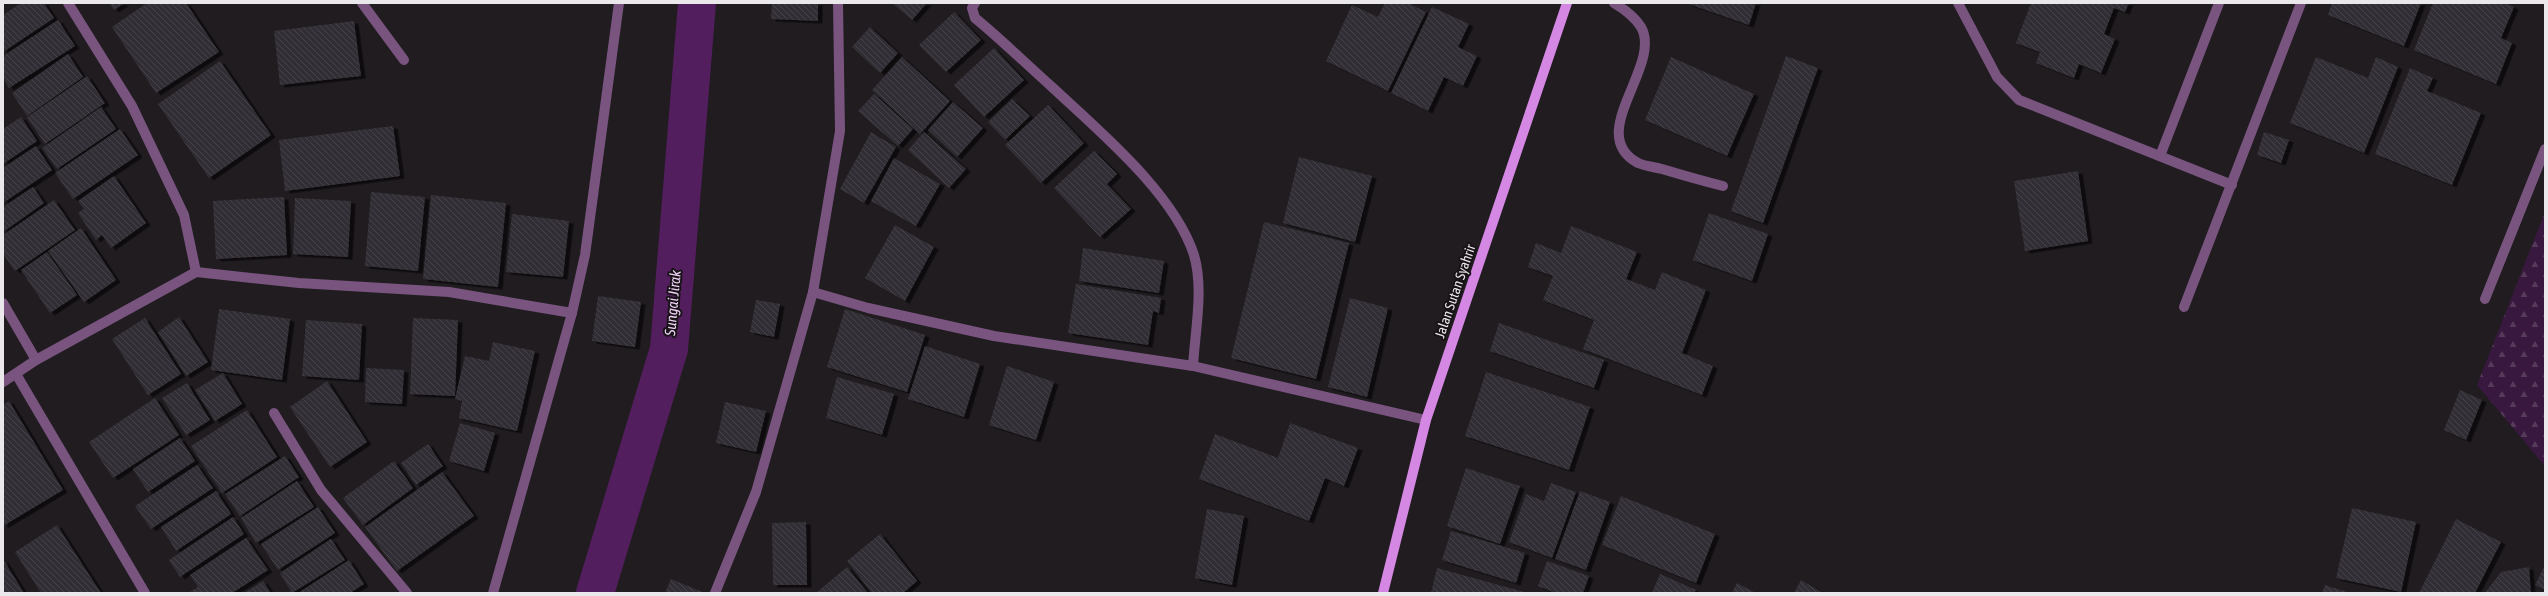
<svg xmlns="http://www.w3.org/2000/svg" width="2548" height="596" font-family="'Asap Condensed',sans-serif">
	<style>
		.forest { fill: url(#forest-firs) }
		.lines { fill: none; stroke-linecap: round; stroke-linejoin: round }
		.canal { stroke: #531e5d; stroke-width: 38 }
		.building { fill: url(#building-back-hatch); filter: url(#shadow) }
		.minor { stroke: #78547f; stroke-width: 10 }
		.major { stroke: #d588e3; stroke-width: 10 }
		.labels { text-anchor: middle; stroke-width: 4; stroke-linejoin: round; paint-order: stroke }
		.street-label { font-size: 14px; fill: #ebe8ec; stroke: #171317 }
		.water-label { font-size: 15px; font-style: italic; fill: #efd1f5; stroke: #171317 }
	</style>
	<defs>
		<pattern id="forest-firs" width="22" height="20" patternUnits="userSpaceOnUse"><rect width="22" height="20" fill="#38183e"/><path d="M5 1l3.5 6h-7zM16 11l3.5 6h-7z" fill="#553a5a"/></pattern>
		<pattern id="building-back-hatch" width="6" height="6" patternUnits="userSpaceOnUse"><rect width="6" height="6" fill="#332f34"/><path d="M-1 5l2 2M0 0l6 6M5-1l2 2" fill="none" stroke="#474348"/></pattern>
		<filter id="shadow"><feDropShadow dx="4.5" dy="2.5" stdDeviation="0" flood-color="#0009"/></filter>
	</defs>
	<rect width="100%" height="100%" fill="#201c20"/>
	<path class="forest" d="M2545,212V466L2477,385Z"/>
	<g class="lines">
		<path class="canal" d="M595,593L669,349L697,3"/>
	</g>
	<g class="building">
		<path d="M21,3H44L54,18L3,52V15Z"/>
		<path d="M109,3H125L114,10Z"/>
		<path d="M147,3H186L219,52L156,93L112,27Z"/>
		<path d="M772,3H818V21L771,19Z"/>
		<path d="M892,3H927L912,20Z"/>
		<path d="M1385,3H1408L1426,12L1388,91L1326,61L1352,5L1378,17Z"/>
		<path d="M1686,3H1756L1749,25Z"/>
		<path d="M2031,3H2129L2125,12L2114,8L2104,34L2115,39L2101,73L2079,64L2074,78L2036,63L2040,52L2016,43Z"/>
		<path d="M2332,3H2421L2404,46L2328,15Z"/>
		<path d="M2433,3H2505L2514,7L2501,38L2512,43L2496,84L2414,50Z"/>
		<path d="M1432,7L1469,24L1458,47L1477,56L1463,86L1444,77L1428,111L1391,93Z"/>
		<path d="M954,12L981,40L946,72L919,45Z"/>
		<path d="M58,20L75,46L9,88L3,78V56Z"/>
		<path d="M354,21L361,76L280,85L274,31Z"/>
		<path d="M870,27L898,53L880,73L852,47Z"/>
		<path d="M994,48L1024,80L984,117L954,85Z"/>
		<path d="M68,54L83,77L27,116L12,93Z"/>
		<path d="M1786,56L1818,68L1763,223L1731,211Z"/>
		<path d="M902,57L950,101L920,134L872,90Z"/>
		<path d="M1671,57L1754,94L1727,156L1645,120Z"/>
		<path d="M2316,57L2368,78L2376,57L2398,67L2364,153L2290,123Z"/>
		<path d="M220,61L271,135L209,178L158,104Z"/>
		<path d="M2410,68L2433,78L2427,91L2481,113L2452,185L2375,154Z"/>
		<path d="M87,76L105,103L45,144L27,117Z"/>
		<path d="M874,94L913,129L898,146L858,111Z"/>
		<path d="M1012,99L1030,116L1005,140L988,122Z"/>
		<path d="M953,102L983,128L957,157L928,130Z"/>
		<path d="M1048,105L1084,143L1041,183L1005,145Z"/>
		<path d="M101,107L116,129L57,169L42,148Z"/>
		<path d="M21,117L37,141L3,164V129Z"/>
		<path d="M393,126L400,176L285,191L279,140Z"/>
		<path d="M120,129L138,155L73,199L55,173Z"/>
		<path d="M871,132L896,147L864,203L840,189Z"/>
		<path d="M924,132L966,169L949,188L908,150Z"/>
		<path d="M2264,132L2289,140L2281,163L2257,155Z"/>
		<path d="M36,146L52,170L3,203V168Z"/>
		<path d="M1094,151L1117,174L1107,184L1131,209L1100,237L1054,188Z"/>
		<path d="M1299,157L1372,176L1355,242L1283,223Z"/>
		<path d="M894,158L940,184L916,226L871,201Z"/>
		<path d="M2078,171L2088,241L2025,251L2014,181Z"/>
		<path d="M114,176L146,223L111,248L102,235L96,240L78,213L84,209L78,201Z"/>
		<path d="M33,187L44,203L3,232V207Z"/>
		<path d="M371,192L425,197L418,271L365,266Z"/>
		<path d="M431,195L506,203L498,287L423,279Z"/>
		<path d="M284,197L287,255L216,259L213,201Z"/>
		<path d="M295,198L351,201L348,257L293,254Z"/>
		<path d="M54,200L75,230L15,271L3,254V235Z"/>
		<path d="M1709,213L1768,234L1752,281L1693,260Z"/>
		<path d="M512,214L569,221L563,277L506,272Z"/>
		<path d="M1264,222L1349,243L1316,379L1231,358Z"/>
		<path d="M895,225L934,247L905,301L865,278Z"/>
		<path d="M1571,226L1637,252L1626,279L1655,290L1662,272L1706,290L1682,353L1713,366L1702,395L1583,349L1594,320L1543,300L1553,276L1528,267L1536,243L1561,253Z"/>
		<path d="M81,228L116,280L84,302L48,251Z"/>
		<path d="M1083,248L1164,261L1159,293L1079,281Z"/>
		<path d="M47,252L77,295L50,313L21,270Z"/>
		<path d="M1076,284L1161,298L1159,313L1153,311L1148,345L1068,333Z"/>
		<path d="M598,296L641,302L635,347L592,341Z"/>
		<path d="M1350,298L1388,308L1367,397L1328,387Z"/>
		<path d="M756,300L780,304L774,337L750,332Z"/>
		<path d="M219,309L290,319L282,380L211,370Z"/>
		<path d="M845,309L925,335L907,392L827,367Z"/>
		<path d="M179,317L208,362L186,376L158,332Z"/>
		<path d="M145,318L181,374L148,395L112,339Z"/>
		<path d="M413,318L458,320L455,396L410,394Z"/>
		<path d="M306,320L362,324L359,380L302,376Z"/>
		<path d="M1499,323L1604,360L1594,388L1490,351Z"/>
		<path d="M493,342L535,351L517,431L459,418L462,401L455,399L465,356L489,361Z"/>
		<path d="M925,346L980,364L964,417L908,399Z"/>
		<path d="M1007,366L1054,382L1036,440L989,425Z"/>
		<path d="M366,368L404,370L402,404L365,402Z"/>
		<path d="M1486,372L1590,407L1569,470L1465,436Z"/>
		<path d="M223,373L242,404L215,421L195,390Z"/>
		<path d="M837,377L894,394L882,435L826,418Z"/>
		<path d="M327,381L367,442L330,467L290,407Z"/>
		<path d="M187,383L210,420L186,435L162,398Z"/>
		<path d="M2460,390L2482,400L2466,440L2444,430Z"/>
		<path d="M155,398L179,435L113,478L89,442Z"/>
		<path d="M9,401L63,490L3,526V405Z"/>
		<path d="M725,402L766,411L756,452L716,443Z"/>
		<path d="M247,410L277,457L222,493L191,446Z"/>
		<path d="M460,423L495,433L484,471L449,461Z"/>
		<path d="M1290,423L1358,448L1344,486L1325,478L1309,521L1199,479L1215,434L1278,458Z"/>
		<path d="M180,438L195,461L148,492L133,469Z"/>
		<path d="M428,444L443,466L416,485L401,463Z"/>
		<path d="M285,456L299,477L240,516L225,494Z"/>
		<path d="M394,461L413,488L363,525L343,498Z"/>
		<path d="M197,465L213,488L151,529L135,506Z"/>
		<path d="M1466,468L1520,486L1500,544L1447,526Z"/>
		<path d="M442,472L474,516L397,571L365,527Z"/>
		<path d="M297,481L314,507L256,543L241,518Z"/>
		<path d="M1551,483L1576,492L1552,558L1509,542L1526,494L1544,501Z"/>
		<path d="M216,491L231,514L176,551L161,527Z"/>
		<path d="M1580,491L1610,502L1586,570L1555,559Z"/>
		<path d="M1621,496L1715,534L1696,583L1602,545Z"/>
		<path d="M318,507L335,533L278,570L261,544Z"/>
		<path d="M2352,508L2416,522L2401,592L2336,578Z"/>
		<path d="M1207,509L1244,516L1232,585L1195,578Z"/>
		<path d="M233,517L244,534L180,577L169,560Z"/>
		<path d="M2456,519L2501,542L2475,593H2419Z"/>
		<path d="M806,522L807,585H773L772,523Z"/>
		<path d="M57,525L101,593H41L15,552Z"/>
		<path d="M1451,531L1525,553L1516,583L1442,560Z"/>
		<path d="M880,534L917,581L903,593H872L847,561Z"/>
		<path d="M246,538L268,570L232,593H188L198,587L190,575Z"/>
		<path d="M331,539L345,560L292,593L280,573Z"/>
		<path d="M3,559L24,593H3Z"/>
		<path d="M349,560L364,584L350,593H298Z"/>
		<path d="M1547,561L1589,576L1583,593H1556L1538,586Z"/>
		<path d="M2545,565V590L2535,585Z"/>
		<path d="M847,567L868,593H816Z"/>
		<path d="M2529,567L2531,593H2485L2501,572Z"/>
		<path d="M1437,568L1528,593H1431Z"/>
		<path d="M1660,574L1696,590L1694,593H1652Z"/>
		<path d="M671,579L705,593H665Z"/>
		<path d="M1801,580L1823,593H1794Z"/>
		<path d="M263,581L271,593H244Z"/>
		<path d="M1737,583L1756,593H1732Z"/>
		<path d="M2325,585L2350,593H2322Z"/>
	</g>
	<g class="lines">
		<g class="minor">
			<path d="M362,3L404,60"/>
			<path d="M975,3L972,8L975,18C1002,40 1026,64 1052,87C1099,131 1174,193 1194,255C1204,289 1195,331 1193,366"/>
			<path d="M1614,3C1624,9 1634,16 1641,27C1663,66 1584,134 1638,163C1645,166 1654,167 1662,169C1682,175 1703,181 1723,186"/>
			<path d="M1958,3L1997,77L2019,100L2232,185"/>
			<path d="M2160,156L2219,3"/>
			<path d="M196,272L299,283L449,292L572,313"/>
			<path d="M813,292L868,308L994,336L1193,366L1426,420"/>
			<path d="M2485,299L2545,149"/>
			<path d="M3,303L36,360"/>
			<path d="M2184,307L2301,3"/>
			<path d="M16,374L145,593"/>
			<path d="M3,382L36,360L196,272L184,215L132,106L68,3"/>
			<path d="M274,413L321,490L407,593"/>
			<path d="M493,593L572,313L585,255L619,3"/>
			<path d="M715,593L756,492L813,292L840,131L838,3"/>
		</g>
		<path class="major" d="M1383,593L1426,420L1567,3"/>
	</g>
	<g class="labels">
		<g class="street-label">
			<text transform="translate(1455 291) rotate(-71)" y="5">Jalan Sutan Syahrir</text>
		</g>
		<g class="water-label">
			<text transform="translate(673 303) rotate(-85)" y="5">Sungai Jirak</text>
		</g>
	</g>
	<rect width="2548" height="596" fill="none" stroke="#ebe8ec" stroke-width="8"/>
</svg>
